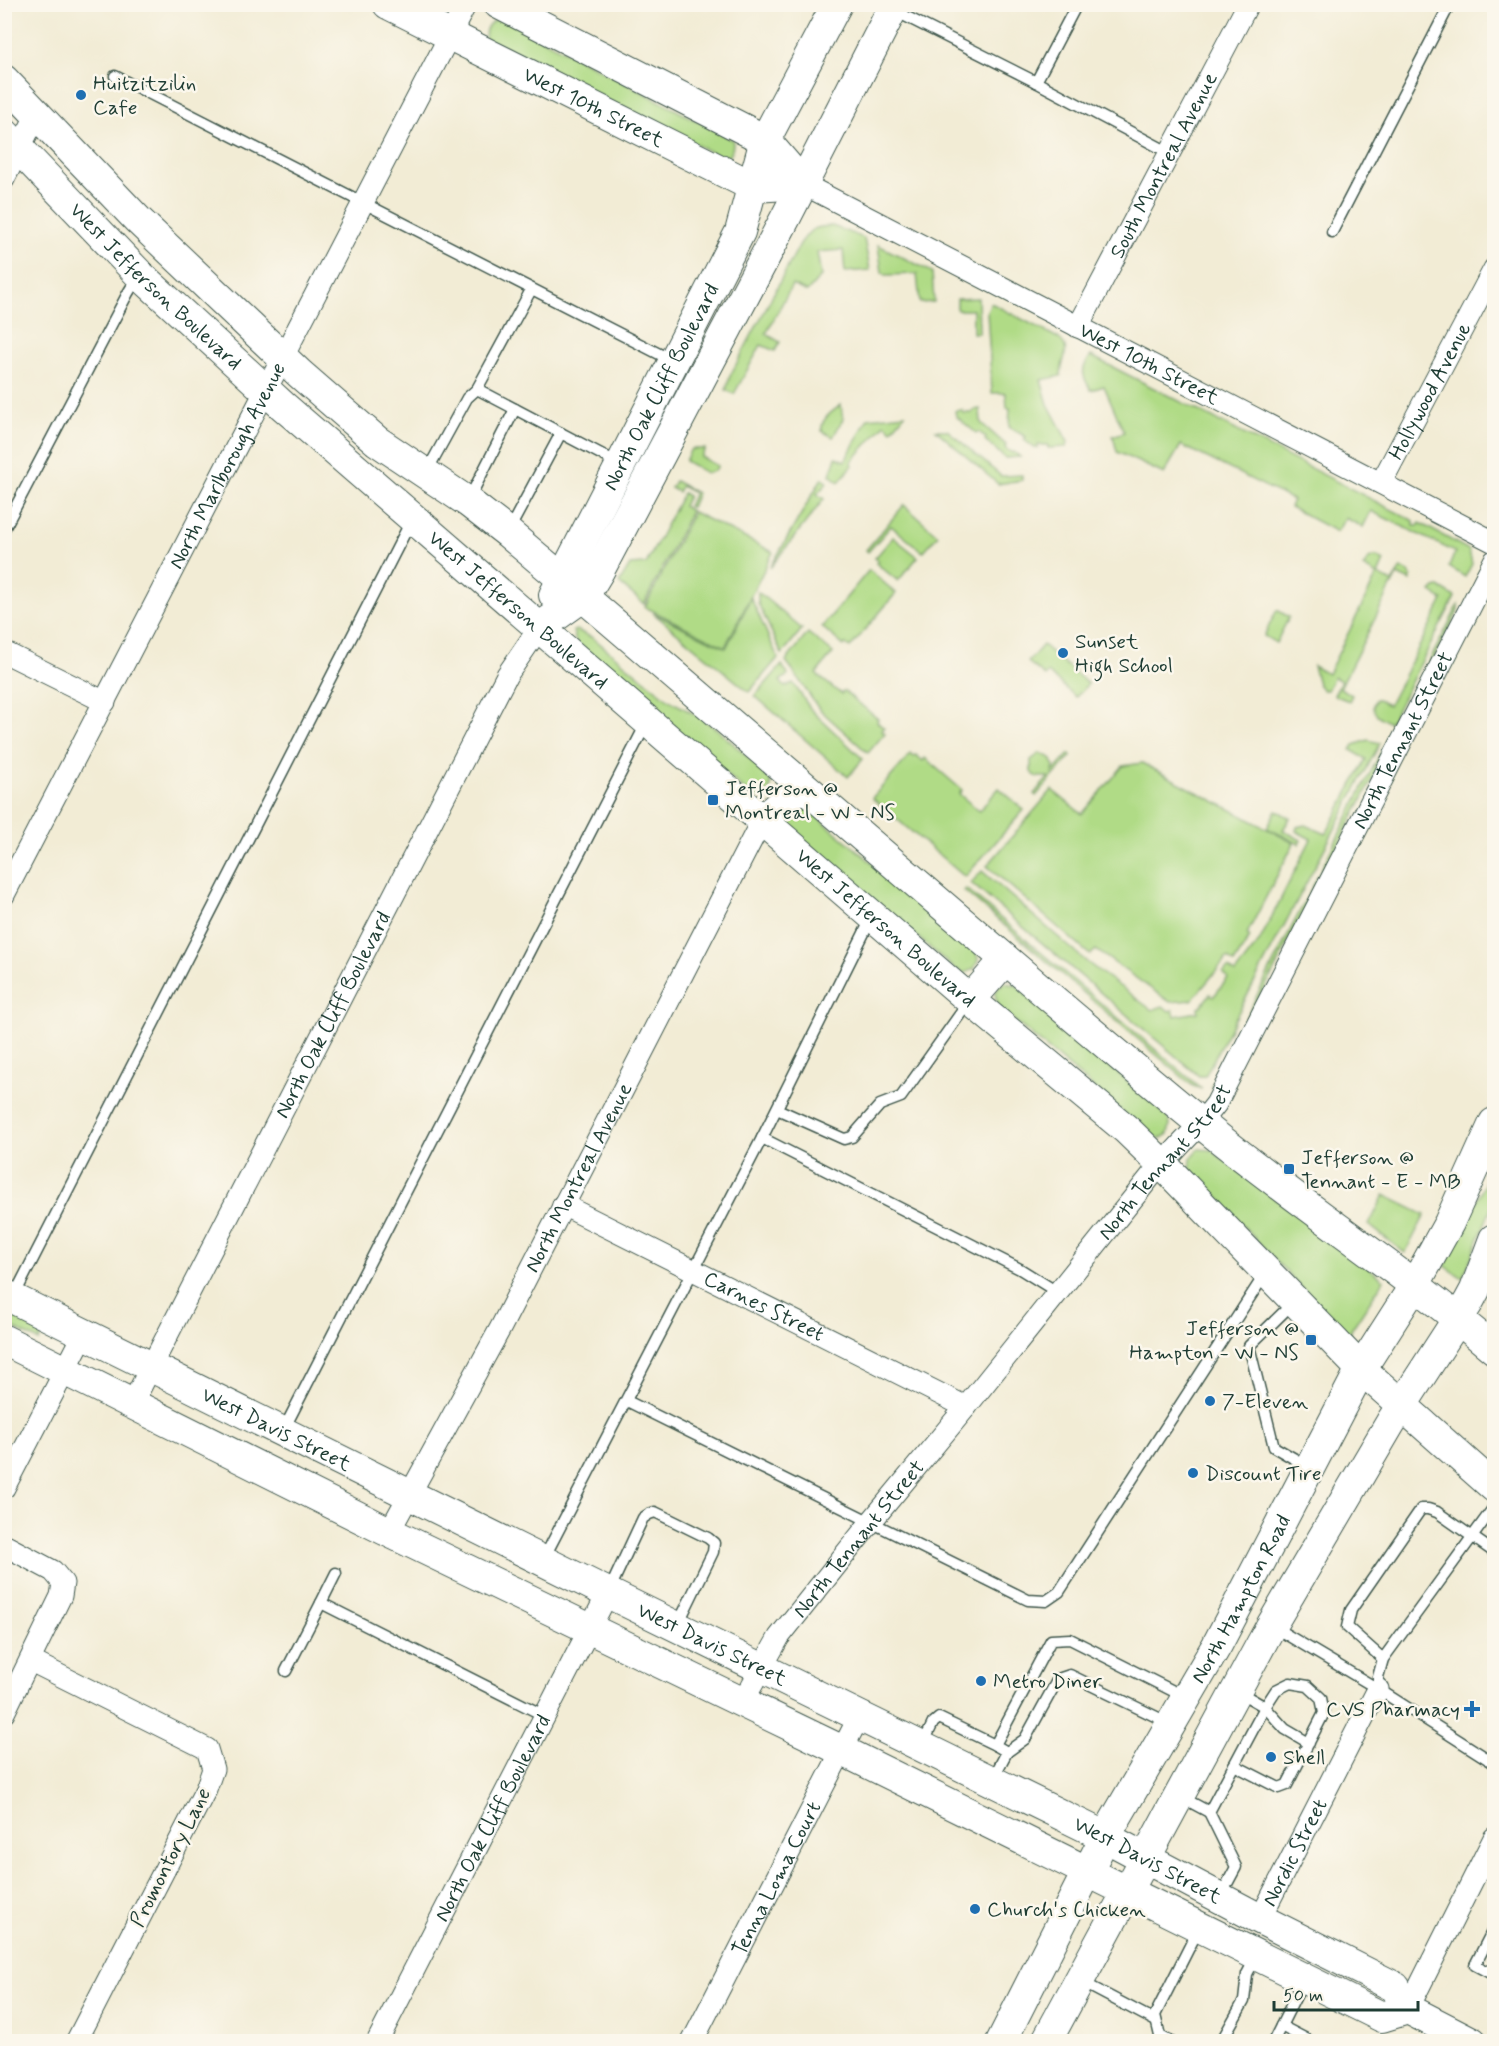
<svg xmlns="http://www.w3.org/2000/svg" width="1499" height="2046" font-family="Mynerve,sans-serif">
	<style>
		.green { fill: #b0db86; stroke: #688c5d; stroke-width: 1.5 }
		.lines { fill: none; stroke-linecap: round; stroke-linejoin: round }
		.lane-casing { stroke: #3f574c; stroke-width: 13 }
		.street-casing { stroke: #3f574c; stroke-width: 23 }
		.secondary-casing { stroke: #3f574c; stroke-width: 32 }
		.lane { stroke: #fff; stroke-width: 10 }
		.street { stroke: #fff; stroke-width: 21 }
		.secondary { stroke: #fff; stroke-width: 30 }
		.poi-dot { fill: #1f6fb2; stroke: #fbf7ec; stroke-width: 2 }
		.labels { text-anchor: middle; stroke-width: 5; stroke-linejoin: round; paint-order: stroke }
		.poi-label { font-size: 21px; fill: #1f3d34; stroke: #fbf7ec; text-anchor: start }
		.street-label { font-size: 21px; fill: #1f3d34; stroke: #fbf7ec }
	</style>
	<rect width="100%" height="100%" fill="#fbf7ec"/>
	<filter id="ink" filterUnits="userSpaceOnUse"><feTurbulence type="fractalNoise" baseFrequency=".0167" numOctaves="2"/><feDisplacementMap in="SourceGraphic" scale="12" xChannelSelector="R" yChannelSelector="G"/><feConvolveMatrix kernelMatrix="1 2 1 2 8 2 1 2 1" color-interpolation-filters="sRGB"/></filter>
	<filter id="wash" filterUnits="userSpaceOnUse"><feTurbulence type="fractalNoise" baseFrequency=".008" numOctaves="4" result="noise"/><feDisplacementMap in="SourceGraphic" scale="24" xChannelSelector="R" yChannelSelector="G"/><feGaussianBlur stdDeviation="1.35" result="paint"/><feColorMatrix in="noise" values="0 0 0 0 0 0 0 0 0 0 0 0 0 0 0 0 0 1.4 0 .05"/><feComposite in="paint" operator="in"/></filter>
	<g filter="url(#wash)">
		<rect width="100%" height="100%" fill="#f2ecd5"/>
		<g class="green">
			<path d="M502,18L733,140C733,149 732,154 725,159L486,41C483,28 489,21 502,18Z"/>
			<path d="M832,226L864,238L870,270L845,272L843,250L817,252L821,276L807,292L792,285L766,334L780,342L775,351L761,345L734,394L726,390L730,376L800,244C811,228 813,227 832,226Z"/>
			<path d="M878,245L932,272L934,302L920,303L917,274L886,275L882,272Z"/>
			<path d="M978,298L979,333H973V310H957V299Z"/>
			<path d="M991,303L1058,338C1073,349 1061,358 1061,376L1041,380L1048,404L1068,442L1067,447L1048,448V445H1038V448H1035L1024,440L1026,437L1009,427L1010,408H1007L1006,393H992L987,311Z"/>
			<path d="M1091,356L1414,521V526H1418L1420,523L1469,550L1472,564L1465,577L1449,567L1455,552L1371,511L1363,527L1345,518L1337,532L1290,507L1293,500L1181,445L1164,474L1117,452L1113,436L1124,432L1104,386L1091,390C1082,376 1080,369 1091,356Z"/>
			<path d="M841,405L843,419L833,437L822,431C820,419 832,412 841,405Z"/>
			<path d="M980,409L981,423L1006,445L1005,448L1012,453L1014,452L1020,457L1005,458L985,440L986,438L979,432L976,433L956,416L955,411L962,410L963,413H972L973,410Z"/>
			<path d="M905,414L892,430L885,424L851,462L853,465L839,482L830,475L836,457L845,461L868,418Z"/>
			<path d="M936,430H947L1001,476L1022,475V480L998,484Z"/>
			<path d="M691,449H705L701,457L718,466L714,471L706,473L685,461Z"/>
			<path d="M822,478L827,483L817,494L824,499L770,568Z"/>
			<path d="M675,481L697,493L691,507L688,506L694,493L681,486L678,492L671,488Z"/>
			<path d="M683,493L688,496L683,506L691,511L644,604L619,583L630,565L646,564Z"/>
			<path d="M904,505L938,535L923,552L891,526L868,552L866,550Z"/>
			<path d="M693,512L773,552L725,647L645,607Z"/>
			<path d="M893,537L918,557L898,581L876,563L878,560L875,558Z"/>
			<path d="M1373,557H1377L1384,561L1378,575L1392,582L1401,568L1409,572L1411,577L1410,581L1397,575L1340,688L1352,695L1349,701L1334,695L1341,681L1334,677L1327,690H1323L1318,684L1313,666L1328,674L1377,575L1363,567L1369,559Z"/>
			<path d="M869,570L896,593L850,648L845,644L844,646L822,627Z"/>
			<path d="M1439,587L1455,597L1390,723C1380,718 1367,711 1376,699L1389,705L1443,600L1431,592L1435,588Z"/>
			<path d="M758,592L802,629L782,654L758,603Z"/>
			<path d="M751,598L778,658L749,692L653,613L726,648Z"/>
			<path d="M1459,604V610L1402,719L1397,723Z"/>
			<path d="M1277,610L1289,617L1276,643L1264,636Z"/>
			<path d="M576,630L593,638L669,700L696,715L718,730L770,777L771,787L764,795L754,798L577,646L573,631Z"/>
			<path d="M808,633L833,653L816,674L841,694L844,691L878,719L877,722L884,728L882,731L885,733L868,753L819,709L786,661Z"/>
			<path d="M1043,645L1088,684L1076,697L1048,673L1045,676L1028,662Z"/>
			<path d="M782,665L788,675L780,681L785,687L793,683L812,711L863,759L848,777L755,696Z"/>
			<path d="M1368,740L1380,743L1205,1076H1199L971,883L982,871L1088,963L1152,1010L1163,1006L1169,1011L1173,1010L1175,1016L1198,1012V1007L1201,1006L1210,994L1214,996L1228,978L1223,973L1228,968L1235,973L1259,942L1311,839L1296,831L1297,827L1306,825L1326,834L1366,759L1351,750L1354,745Z"/>
			<path d="M1383,748V759L1216,1083L1210,1088Z"/>
			<path d="M1040,753L1051,758L1054,765L1053,772L1069,754L1071,756L1036,796L1034,794L1049,777H1037L1031,772V760Z"/>
			<path d="M911,754L914,757L916,755L923,761L925,758L962,790L959,794L979,811L999,788L1024,810L965,877L872,798Z"/>
			<path d="M1142,763L1294,843L1247,934L1250,937L1234,963L1227,958L1192,1000L1170,1002L1096,950L1090,955L987,866L1052,790L1082,814L1123,766Z"/>
			<path d="M798,808L808,809L976,950L978,960L974,969L965,973L955,969L787,826L789,811Z"/>
			<path d="M1276,810L1290,818L1283,830L1301,840L1299,844L1267,828Z"/>
			<path d="M966,889L1202,1089L1193,1086L964,891Z"/>
			<path d="M1005,983L1016,985L1167,1116L1170,1124L1168,1134L1160,1139L1150,1135L998,1007L995,994L999,986Z"/>
			<path d="M1199,1149L1211,1150L1384,1280L1347,1336L1190,1170L1191,1158Z"/>
			<path d="M1492,1169L1494,1171V1201L1463,1278L1445,1266Z"/>
			<path d="M1384,1195L1425,1215L1405,1253L1369,1225Z"/>
			<path d="M4,1311L44,1331L39,1341L5,1324Z"/>
		</g>
	</g>
	<g filter="url(#ink)">
		<g class="lines">
			<defs>
				<g id="lane">
					<path d="M1077,4L1036,82L1170,153"/>
					<path d="M895,11L1036,82"/>
					<path d="M115,76L673,361"/>
					<path d="M1332,232L1450,4"/>
					<path d="M477,389L618,463"/>
					<path d="M427,471L467,398L477,389L531,290"/>
					<path d="M469,499L515,409"/>
					<path d="M4,529L128,293L139,275"/>
					<path d="M509,530L561,433"/>
					<path d="M777,1109L844,1139L852,1137L880,1105L901,1097L968,1003"/>
					<path d="M762,1138L1020,1269L1057,1292"/>
					<path d="M13,1298L412,519"/>
					<path d="M1293,1303L1249,1346L1274,1447L1307,1466"/>
					<path d="M627,1401L1028,1600L1046,1601L1059,1592L1265,1274"/>
					<path d="M283,1431L646,724"/>
					<path d="M1494,1507L1383,1659L1378,1677V1689L1494,1763"/>
					<path d="M543,1560L762,1138L872,917"/>
					<path d="M609,1591L643,1518L649,1514L655,1512L708,1538L714,1543L713,1552L677,1626"/>
					<path d="M321,1603L336,1573"/>
					<path d="M1272,1626L1378,1689"/>
					<path d="M1383,1659L1347,1627L1351,1610L1421,1509H1428L1437,1512L1494,1552"/>
					<path d="M286,1671L321,1603L545,1716"/>
					<path d="M923,1744L933,1723L939,1718L995,1745"/>
					<path d="M1007,1752L995,1745L1051,1640L1070,1639L1185,1697"/>
					<path d="M1234,1765L1279,1788L1287,1785L1324,1713L1321,1698L1308,1686L1290,1683L1276,1690L1265,1707L1285,1729L1309,1743"/>
					<path d="M992,1780L1007,1752L1025,1739L1058,1679L1070,1675L1169,1723"/>
					<path d="M1181,1797L1209,1812L1265,1707L1239,1692"/>
					<path d="M1209,1812L1236,1867L1220,1897"/>
					<path d="M1494,1928L1475,1965L1494,1975"/>
					<path d="M1080,1981L1156,2021"/>
					<path d="M1281,2026L1312,2042"/>
					<path d="M1171,2042L1160,2036L1155,2015L1199,1928"/>
					<path d="M1221,2042L1244,2001L1247,1974L1256,1957"/>
					<path d="M1273,2042L1304,1980"/>
				</g>
				<g id="street">
					<path d="M4,179L37,114"/>
					<path id="s1" d="M803,184L1494,542"/>
					<path id="s2" d="M1078,327L1248,4"/>
					<path id="s3" d="M1381,483L1494,269"/>
					<path d="M4,652L105,702"/>
					<path id="s4" d="M4,895L466,4"/>
					<path id="s5" d="M563,1205L966,1407"/>
					<path id="s6" d="M132,1404L507,675L539,628"/>
					<path d="M4,1488L84,1334"/>
					<path id="s7" d="M389,1532L501,1327L762,820"/>
					<path d="M4,1545L53,1571L63,1583L61,1596L4,1713"/>
					<path d="M31,1661L207,1749L213,1769L206,1789L76,2042"/>
					<path id="s8" d="M742,1703L779,1637L870,1523L966,1407L1151,1176L1201,1123L1216,1104L1494,561"/>
					<path id="s9" d="M1260,1919L1378,1689"/>
					<path d="M1408,2009L1494,1838"/>
					<path id="s10" d="M377,2042L608,1593"/>
					<path id="s11" d="M692,2042L860,1715"/>
				</g>
				<g id="secondary">
					<path id="s12" d="M388,4L754,187L803,184"/>
					<path d="M499,4L765,140L803,184"/>
					<path d="M4,80L138,220L300,374L377,441L468,502L508,533C739,728 965,929 1198,1121C1294,1201 1400,1268 1494,1349"/>
					<path id="s13" d="M4,133L140,275L282,405L970,1000L1127,1130L1162,1164L1361,1369L1494,1487"/>
					<path id="s14" d="M554,595L740,232L765,140L837,4"/>
					<path d="M539,628L584,596L599,571L786,217L895,4"/>
					<path d="M762,820L801,786"/>
					<path d="M970,1000L1005,960"/>
					<path id="s15" d="M4,1294L608,1593L1092,1830L1260,1919L1395,1987L1408,2009L1472,2042"/>
					<path d="M4,1340L389,1532L843,1751L1382,2017L1408,2009"/>
					<path id="s16" d="M1001,2042L1105,1837L1217,1645L1361,1369L1414,1286L1449,1223L1494,1123"/>
					<path d="M1046,2042L1271,1626L1391,1422L1468,1303L1475,1290L1494,1239"/>
				</g>
			</defs>
			<use href="#lane" class="lane-casing"/>
			<use href="#street" class="street-casing"/>
			<use href="#secondary" class="secondary-casing"/>
			<use href="#lane" class="lane"/>
			<use href="#street" class="street"/>
			<use href="#secondary" class="secondary"/>
		</g>
	</g>
	<g class="poi-dot">
		<circle cx="81" cy="95" r="6"/>
		<circle cx="1063" cy="653" r="6"/>
		<rect x="707" y="794" width="12" height="12" rx="3"/>
		<rect x="1283" y="1163" width="12" height="12" rx="3"/>
		<rect x="1305" y="1334" width="12" height="12" rx="3"/>
		<circle cx="1210" cy="1401" r="6"/>
		<circle cx="1193" cy="1473" r="6"/>
		<circle cx="981" cy="1681" r="6"/>
		<path d="M1469 1700h6v6h6v6h-6v6h-6v-6h-6v-6h6z"/>
		<circle cx="1271" cy="1757" r="6"/>
		<circle cx="975" cy="1909" r="6"/>
	</g>
	<g class="labels">
		<g class="poi-label">
			<text x="93" y="90">Huitzitzilin<tspan x="93" dy="24">Cafe</tspan></text>
			<text x="1075" y="648">Sunset<tspan x="1075" dy="24">High School</tspan></text>
			<text x="725" y="795">Jefferson @<tspan x="725" dy="24">Montreal - W - NS</tspan></text>
			<text x="1301" y="1164">Jefferson @<tspan x="1301" dy="24">Tennant - E - MB</tspan></text>
			<text x="1299" y="1335" text-anchor="end">Jefferson @<tspan x="1299" dy="24">Hampton - W - NS</tspan></text>
			<text x="1222" y="1408">7-Eleven</text>
			<text x="1205" y="1480">Discount Tire</text>
			<text x="993" y="1688">Metro Diner</text>
			<text x="1460" y="1716" text-anchor="end">CVS Pharmacy</text>
			<text x="1283" y="1764">Shell</text>
			<text x="987" y="1916">Church's Chicken</text>
		</g>
		<g class="street-label">
			<text dy="7" stroke="none"><textPath href="#s12" startOffset="230">West 10th Street</textPath></text>
			<text dy="7" stroke="none"><textPath href="#s2" startOffset="183">South Montreal Avenue</textPath></text>
			<text dy="7" stroke="none"><textPath href="#s13" startOffset="216">West Jefferson Boulevard</textPath></text>
			<text dy="7" stroke="none"><textPath href="#s1" startOffset="390">West 10th Street</textPath></text>
			<text dy="7" stroke="none"><textPath href="#s14" startOffset="234">North Oak Cliff Boulevard</textPath></text>
			<text dy="7" stroke="none"><textPath href="#s3" startOffset="104">Hollywood Avenue</textPath></text>
			<text dy="7" stroke="none"><textPath href="#s4" startOffset="484">North Marlborough Avenue</textPath></text>
			<text dy="7" stroke="none"><textPath href="#s13" startOffset="702">West Jefferson Boulevard</textPath></text>
			<text dy="7" stroke="none"><textPath href="#s8" startOffset="1174">North Tennant Street</textPath></text>
			<text dy="7" stroke="none"><textPath href="#s13" startOffset="1188">West Jefferson Boulevard</textPath></text>
			<text dy="7" stroke="none"><textPath href="#s6" startOffset="438">North Oak Cliff Boulevard</textPath></text>
			<text dy="7" stroke="none"><textPath href="#s8" startOffset="688">North Tennant Street</textPath></text>
			<text dy="7" stroke="none"><textPath href="#s7" startOffset="402">North Montreal Avenue</textPath></text>
			<text dy="7" stroke="none"><textPath href="#s5" startOffset="225">Carnes Street</textPath></text>
			<text dy="7" stroke="none"><textPath href="#s15" startOffset="304">West Davis Street</textPath></text>
			<text dy="7" stroke="none"><textPath href="#s8" startOffset="202">North Tennant Street</textPath></text>
			<text dy="7" stroke="none"><textPath href="#s16" startOffset="504">North Hampton Road</textPath></text>
			<text dy="7" stroke="none"><textPath href="#s15" startOffset="790">West Davis Street</textPath></text>
			<text dy="7" stroke="none"><textPath href="#s10" startOffset="252">North Oak Cliff Boulevard</textPath></text>
			<text dy="7" stroke="none"><textPath href="#s9" startOffset="75">Nordic Street</textPath></text>
			<text transform="translate(170 1857) rotate(-63)" y="7">Promontory Lane</text>
			<text dy="7" stroke="none"><textPath href="#s15" startOffset="1276">West Davis Street</textPath></text>
			<text dy="7" stroke="none"><textPath href="#s11" startOffset="184">Tenna Loma Court</textPath></text>
		</g>
	</g>
	<rect width="1499" height="2046" fill="none" stroke="#fbf7ec" stroke-width="24"/>
	<path d="M1274 2001v9h144v-9" fill="none" stroke="#1f3d34" stroke-width="3"/>
	<text x="1283" y="2001" font-size="18" fill="#1f3d34" stroke="#fbf7ec" stroke-width="4.5" paint-order="stroke">50 m</text>
</svg>
